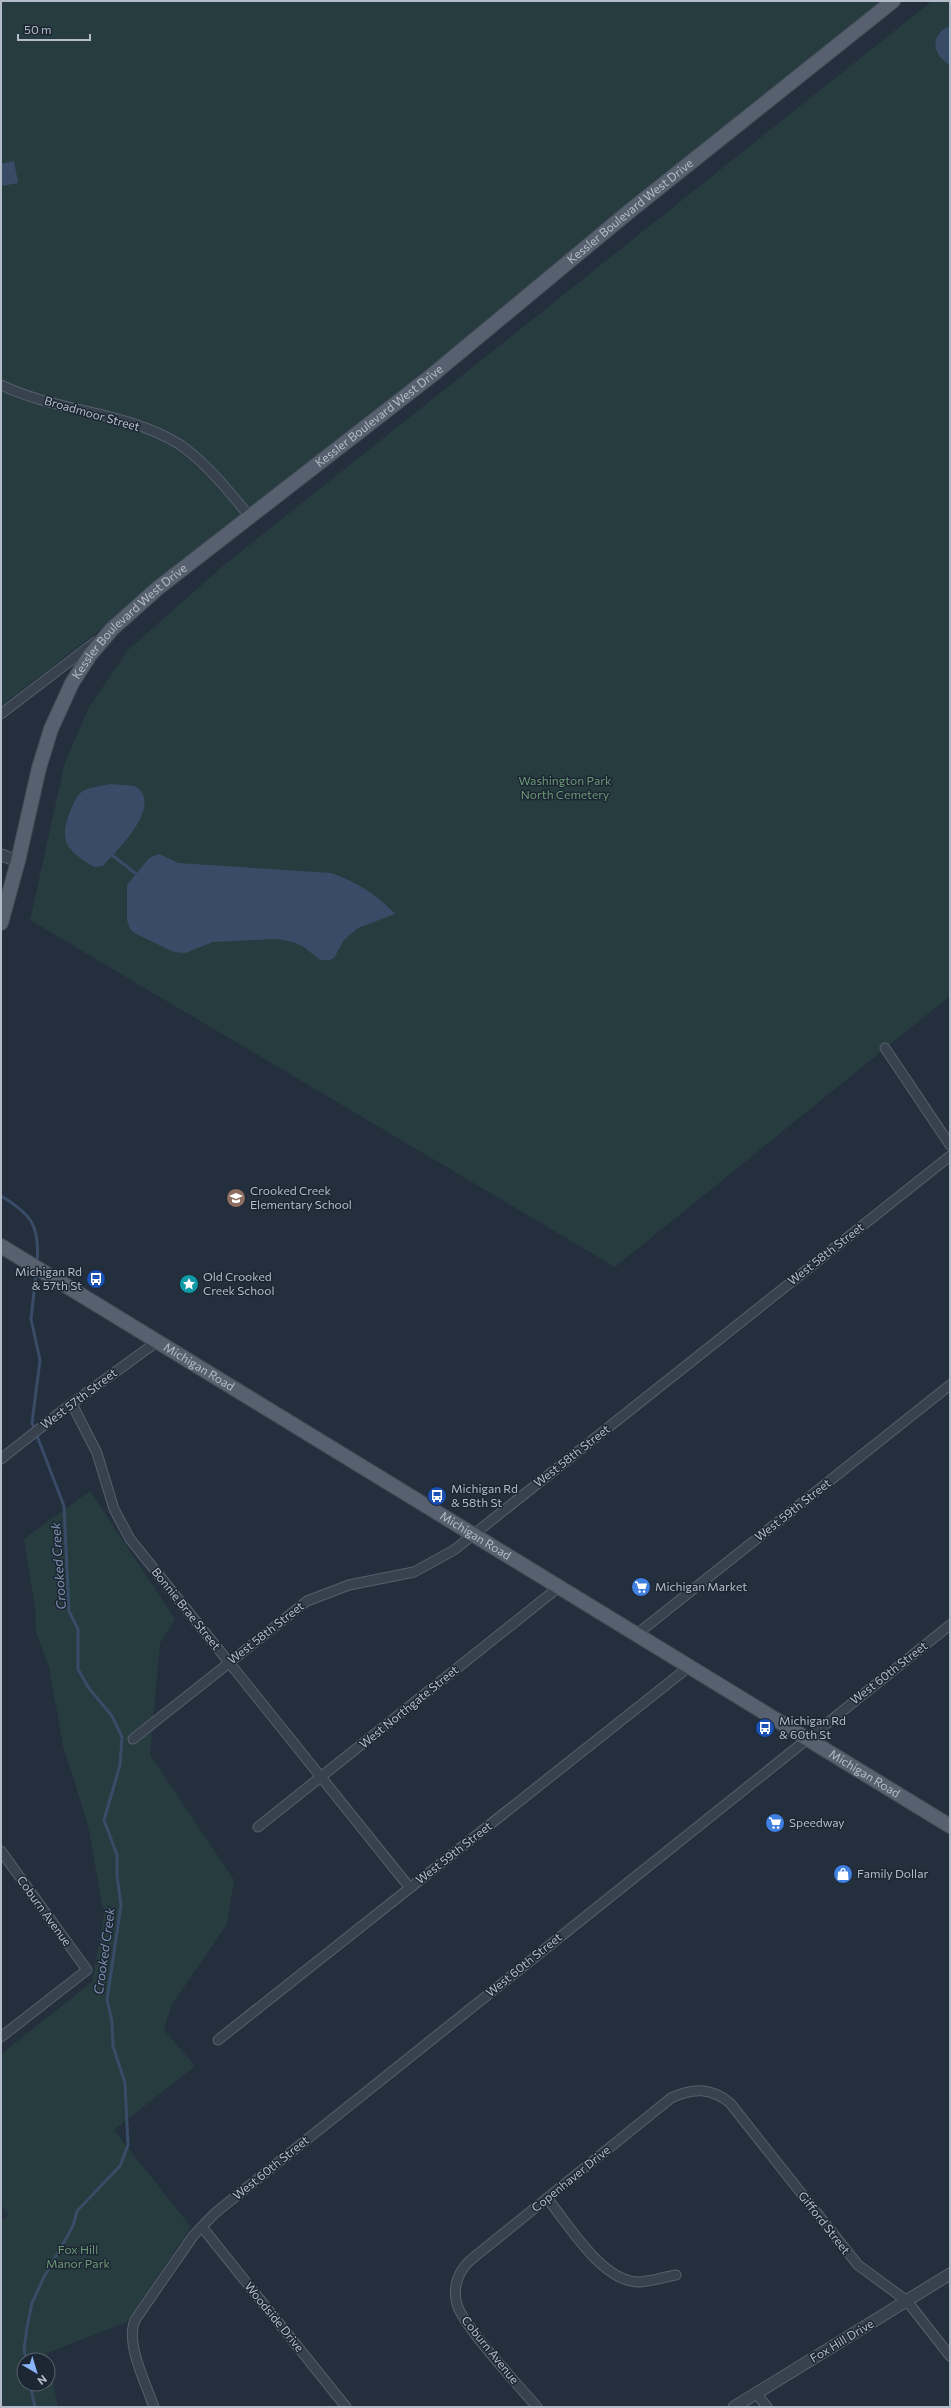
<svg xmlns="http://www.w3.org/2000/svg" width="951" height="2408" font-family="Commissioner,sans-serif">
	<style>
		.green { fill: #263c3f; fill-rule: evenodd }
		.water { fill: #394c67 }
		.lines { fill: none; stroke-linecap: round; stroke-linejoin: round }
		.stream { stroke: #394c67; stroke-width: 3 }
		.minor-casing { stroke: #565f6c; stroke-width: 11 }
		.tertiary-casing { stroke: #565f6c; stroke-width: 13 }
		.primary-casing { stroke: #414a57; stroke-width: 16 }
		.minor { stroke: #38414e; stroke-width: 9 }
		.tertiary { stroke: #38414e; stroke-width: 11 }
		.primary { stroke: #56606e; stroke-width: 14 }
		.labels { text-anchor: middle; stroke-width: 3; stroke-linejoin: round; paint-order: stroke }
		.street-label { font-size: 12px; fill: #b4bcc9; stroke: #1d2633 }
		.park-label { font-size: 12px; fill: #6b9a76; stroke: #1d2633 }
		.poi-label { font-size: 12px; fill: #b4bcc9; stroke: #1d2633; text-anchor: start }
		.water-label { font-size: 13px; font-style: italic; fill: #7c92b1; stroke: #1d2633 }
	</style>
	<rect width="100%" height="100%" fill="#242f3e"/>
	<g class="green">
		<path d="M1,1H893L431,376L1,706Z"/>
		<path d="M932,1H950V996L615,1267L30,920L65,762L89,707L128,650L223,566Z"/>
		<path d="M90,1491L175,1619L160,1643L150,1755L234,1880L227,1924L171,2006L164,2030L195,2066L114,2130L191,2227L127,2322L47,2353L58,2407H1V2221L9,2215L1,2205V2054L92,1982L104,1916L88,1825L63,1746L49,1667L36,1632L35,1608L24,1539ZM24,2360H48V2384H24Z"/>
	</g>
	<g class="water">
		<path d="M950,26V65C932,55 929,35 950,26Z"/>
		<path d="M14,161L18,183L1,186V164Z"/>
		<path d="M110,784L135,786C165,805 117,850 103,866L94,867C66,850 58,841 71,809C74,803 76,795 83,791C90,787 102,786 110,784Z"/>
		<path d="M159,854L178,863L331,873C357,882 376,894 395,914L358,928L344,940L334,958L330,960H320L304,947L293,942L277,939L213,942L185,953L174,952L136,934L130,929L127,920V885L149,858Z"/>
	</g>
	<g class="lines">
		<g class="stream">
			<path d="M112,855L135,873"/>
			<path d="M1,1196C33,1215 40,1227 37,1264"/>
			<path d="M26,2360L24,2350L27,2327L32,2303L43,2279L73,2226L77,2211L120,2166L128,2145L125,2083L113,2046L112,2021L107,2000L121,1905L117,1876V1855L104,1820L120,1765L122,1737L112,1716L88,1687L78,1669V1629L69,1611L64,1506L32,1423L40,1360L31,1319L36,1273"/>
			<path d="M30,2384L35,2407"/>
		</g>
		<defs>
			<g id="minor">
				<path d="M1,385C57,412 125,411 179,444C203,460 231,493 249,516"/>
				<path d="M1,714L95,642"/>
				<path d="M885,1048L950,1145"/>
				<path d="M72,1404L97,1453L114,1509L130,1539L410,1888"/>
				<path d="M1,1459L63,1410L158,1341"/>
				<path d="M637,1634L950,1385"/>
				<path d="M133,1739L307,1601L349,1585L414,1572L454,1550L950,1156"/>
				<path d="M258,1827L559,1587"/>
				<path d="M1,1851L87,1970L1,2037"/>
				<path d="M218,2040L690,1666"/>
				<path d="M547,2198C568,2224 601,2280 637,2282C650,2282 663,2277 676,2275"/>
				<path d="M202,2227L346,2407"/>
				<path d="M756,2393L767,2407"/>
				<path d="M154,2407C146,2384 125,2343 135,2320L193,2236L215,2213L950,1625"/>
				<path d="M537,2407C520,2387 462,2325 457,2304C452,2286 459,2269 473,2258L671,2098C692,2088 711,2087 730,2103L858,2265L907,2301L950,2356"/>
			</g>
			<g id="tertiary">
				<path d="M1,855L18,861"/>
				<path d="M734,2407L950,2274"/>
			</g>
			<g id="primary">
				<path id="s1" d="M1,923L18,861L39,768L51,729L72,683L90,655L112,629L158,588L431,376L631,210L893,1"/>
				<path id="s2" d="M1,1246L950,1826"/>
			</g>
		</defs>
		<use href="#minor" class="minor-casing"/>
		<use href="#tertiary" class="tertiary-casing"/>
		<use href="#primary" class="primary-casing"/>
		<use href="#minor" class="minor"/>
		<use href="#tertiary" class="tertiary"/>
		<use href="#primary" class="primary"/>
	</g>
	<defs>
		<symbol id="school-disc" viewBox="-11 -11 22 22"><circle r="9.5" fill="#8d6e63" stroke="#1d2633"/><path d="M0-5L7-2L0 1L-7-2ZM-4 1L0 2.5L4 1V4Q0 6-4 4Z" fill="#fff"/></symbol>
		<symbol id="bus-disc" viewBox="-11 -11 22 22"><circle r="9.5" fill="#1a4fb4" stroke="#1d2633"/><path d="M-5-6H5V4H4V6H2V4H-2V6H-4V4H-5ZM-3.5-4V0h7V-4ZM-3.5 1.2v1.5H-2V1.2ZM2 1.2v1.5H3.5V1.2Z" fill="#fff"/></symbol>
		<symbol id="sight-disc" viewBox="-11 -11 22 22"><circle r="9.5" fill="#0f9aa8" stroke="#1d2633"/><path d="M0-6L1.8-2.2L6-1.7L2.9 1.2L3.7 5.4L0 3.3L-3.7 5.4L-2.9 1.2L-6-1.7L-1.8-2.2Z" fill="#fff"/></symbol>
		<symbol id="supermarket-disc" viewBox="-11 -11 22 22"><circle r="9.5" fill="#3f7fe0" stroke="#1d2633"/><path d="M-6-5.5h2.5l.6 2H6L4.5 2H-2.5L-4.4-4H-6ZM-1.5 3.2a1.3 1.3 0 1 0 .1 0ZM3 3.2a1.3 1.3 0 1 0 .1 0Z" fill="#fff"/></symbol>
		<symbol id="shop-disc" viewBox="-11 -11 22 22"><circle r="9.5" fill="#3f7fe0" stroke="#1d2633"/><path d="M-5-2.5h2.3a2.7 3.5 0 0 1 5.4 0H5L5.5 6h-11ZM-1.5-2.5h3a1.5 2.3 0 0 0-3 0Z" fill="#fff"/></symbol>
	</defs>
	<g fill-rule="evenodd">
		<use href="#school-disc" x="225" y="1187" width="22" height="22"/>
		<use href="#bus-disc" x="85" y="1268" width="22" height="22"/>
		<use href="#sight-disc" x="178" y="1273" width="22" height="22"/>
		<use href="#bus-disc" x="426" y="1485" width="22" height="22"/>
		<use href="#supermarket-disc" x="630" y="1576" width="22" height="22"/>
		<use href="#bus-disc" x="754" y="1717" width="22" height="22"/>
		<use href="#supermarket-disc" x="764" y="1812" width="22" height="22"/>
		<use href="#shop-disc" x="832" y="1863" width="22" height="22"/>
	</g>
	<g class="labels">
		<g class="street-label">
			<text dy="4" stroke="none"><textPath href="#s1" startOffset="984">Kessler Boulevard West Drive</textPath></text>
			<text transform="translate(92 414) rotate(16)" y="4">Broadmoor Street</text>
			<text dy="4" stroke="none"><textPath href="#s1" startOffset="660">Kessler Boulevard West Drive</textPath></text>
			<text dy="4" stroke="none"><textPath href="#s1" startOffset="336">Kessler Boulevard West Drive</textPath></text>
			<text transform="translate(826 1254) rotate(-38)" y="4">West 58th Street</text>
			<text dy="4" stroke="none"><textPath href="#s2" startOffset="232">Michigan Road</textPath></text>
			<text transform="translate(79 1399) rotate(-37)" y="4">West 57th Street</text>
			<text transform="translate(572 1456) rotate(-38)" y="4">West 58th Street</text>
			<text transform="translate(793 1510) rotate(-38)" y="4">West 59th Street</text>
			<text dy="4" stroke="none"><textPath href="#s2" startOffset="556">Michigan Road</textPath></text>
			<text transform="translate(186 1609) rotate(51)" y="4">Bonnie Brae Street</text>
			<text transform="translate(266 1633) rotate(-38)" y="4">West 58th Street</text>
			<text transform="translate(889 1673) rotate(-38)" y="4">West 60th Street</text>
			<text transform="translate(409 1707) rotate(-39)" y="4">West Northgate Street</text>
			<text dy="4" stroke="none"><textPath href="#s2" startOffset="1012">Michigan Road</textPath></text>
			<text transform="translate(454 1853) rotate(-38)" y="4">West 59th Street</text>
			<text transform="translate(44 1911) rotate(54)" y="4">Coburn Avenue</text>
			<text transform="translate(524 1965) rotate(-39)" y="4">West 60th Street</text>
			<text transform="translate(271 2168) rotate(-39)" y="4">West 60th Street</text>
			<text transform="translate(571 2179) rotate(-39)" y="4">Copenhaver Drive</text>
			<text transform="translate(824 2223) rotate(52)" y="4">Gifford Street</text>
			<text transform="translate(274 2317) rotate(51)" y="4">Woodside Drive</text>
			<text transform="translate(842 2341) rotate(-31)" y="4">Fox Hill Drive</text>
			<text transform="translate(490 2350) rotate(51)" y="4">Coburn Avenue</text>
		</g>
		<g class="park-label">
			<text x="565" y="785">Washington Park<tspan x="565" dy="14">North Cemetery</tspan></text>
			<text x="78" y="2254">Fox Hill<tspan x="78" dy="14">Manor Park</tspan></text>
		</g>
		<g class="poi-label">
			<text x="250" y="1195">Crooked Creek<tspan x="250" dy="14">Elementary School</tspan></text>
			<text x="82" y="1276" text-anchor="end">Michigan Rd<tspan x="82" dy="14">&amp; 57th St</tspan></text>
			<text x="203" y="1281">Old Crooked<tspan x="203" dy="14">Creek School</tspan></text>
			<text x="451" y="1493">Michigan Rd<tspan x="451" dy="14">&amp; 58th St</tspan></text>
			<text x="655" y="1591">Michigan Market</text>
			<text x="779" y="1725">Michigan Rd<tspan x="779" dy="14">&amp; 60th St</tspan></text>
			<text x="789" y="1827">Speedway</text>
			<text x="857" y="1878">Family Dollar</text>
		</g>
		<g class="water-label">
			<text transform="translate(58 1566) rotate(-94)" y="5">Crooked Creek</text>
			<text transform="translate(104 1951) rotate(-82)" y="5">Crooked Creek</text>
		</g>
	</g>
	<rect width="951" height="2408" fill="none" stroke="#b4bcc9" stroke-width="4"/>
	<g transform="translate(36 2372) rotate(142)"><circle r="19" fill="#1d2633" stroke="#59626f"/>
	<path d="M0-3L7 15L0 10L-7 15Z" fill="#8ab4f8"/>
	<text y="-6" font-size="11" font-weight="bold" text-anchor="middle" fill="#b4bcc9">N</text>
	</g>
	<path d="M18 34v6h72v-6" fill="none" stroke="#b4bcc9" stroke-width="2"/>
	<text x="24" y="34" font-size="12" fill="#b4bcc9" stroke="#1d2633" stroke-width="3" paint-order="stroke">50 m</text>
</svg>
